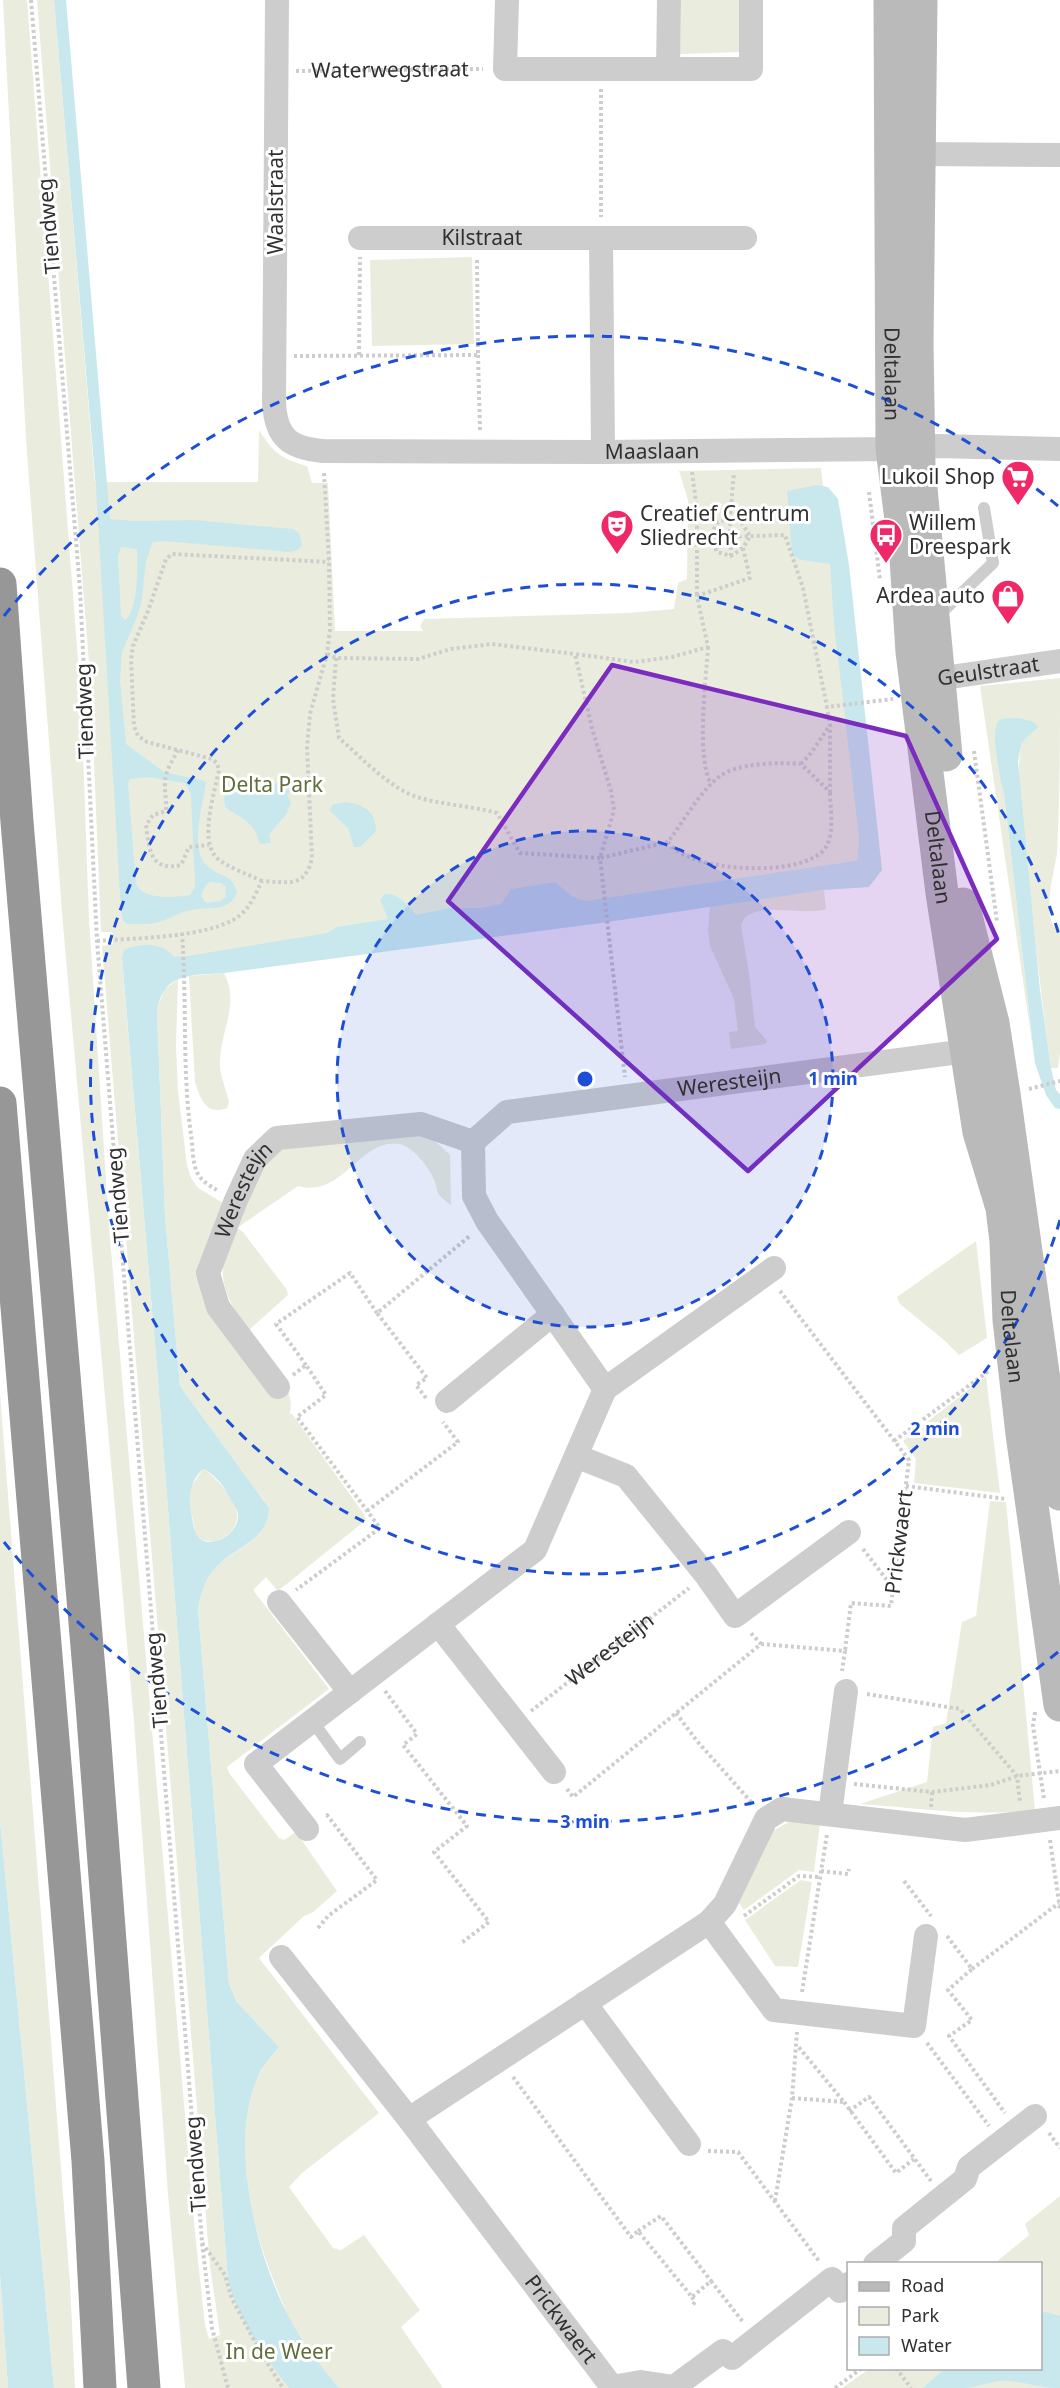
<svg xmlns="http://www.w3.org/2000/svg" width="1060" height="2388" font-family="'Noto Sans',sans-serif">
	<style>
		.green { fill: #eaeddd }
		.water { fill: #c8e8ee; fill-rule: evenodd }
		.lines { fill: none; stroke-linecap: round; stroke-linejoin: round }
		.path { stroke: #cdcdcd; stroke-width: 4; stroke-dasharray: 3 3; stroke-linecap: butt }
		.lane { stroke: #cdcdcd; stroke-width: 12 }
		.street { stroke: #cdcdcd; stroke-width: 24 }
		.secondary { stroke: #bababa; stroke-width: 33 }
		.highway { stroke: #979797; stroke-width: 33 }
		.marked { fill: #7b2cbf; fill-opacity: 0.2; stroke: #7b2cbf; stroke-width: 4.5; stroke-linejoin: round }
		.ring { fill: none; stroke: #1d4ed8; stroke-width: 3; stroke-dasharray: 10 8 }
		.labels { text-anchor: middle; stroke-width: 6; stroke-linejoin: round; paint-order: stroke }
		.street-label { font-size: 21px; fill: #303030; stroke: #fff }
		.poi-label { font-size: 21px; fill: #303030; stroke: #fff; text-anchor: end }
		.park-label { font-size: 21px; fill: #5f6e3a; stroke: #fff }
		.centre { fill: #1d4ed8; stroke: #fff; stroke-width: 3 }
		.ring-label { font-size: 18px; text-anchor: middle; font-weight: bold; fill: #1d4ed8; stroke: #fff; stroke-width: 6; stroke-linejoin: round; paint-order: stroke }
	</style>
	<rect width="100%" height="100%" fill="#fff"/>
	<g class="green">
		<path d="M3,0H27L81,698L89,919L109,1226L195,2232L205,2325L209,2339L220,2335L210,2266L102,946L113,944L112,932H101L91,689L37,0H54L95,482H258L259,430C273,453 282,459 307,466L312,483H328L335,631H423L420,626L424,619L628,613L674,609L678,583L687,579L688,500L679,471L821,468L872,882L123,972L157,1368L228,2281L286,2311C257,2243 224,2149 258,2077C263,2066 272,2056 279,2047L237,2002L229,1984L198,1609C201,1595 205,1578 216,1567C236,1547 269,1540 269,1508L180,1386L165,1216L157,1009L164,990L178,979L176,1046L178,1091L187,1165L191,1178L198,1188L223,1203L203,1276L287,1387L291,1403L290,1414H292L364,1514L366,1520L278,1591L266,1577L253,1590L329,1689L227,1767L229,1773L279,1838L284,1840L296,1832L337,1891L312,1913L304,1916L259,1958L379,2113L302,2173L289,2187L333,2248L341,2250L364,2235L420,2310L401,2327L443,2388H185L168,2194L134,1722L63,925L26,440Z"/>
		<path d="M681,0H742V52L680,54Z"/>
		<path d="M472,257L474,344L372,346L370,260Z"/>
		<path d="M1060,678C1060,736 1060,797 1057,854C1054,872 1040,922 1060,933V1053L1058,1068H1051C1041,999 1034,929 1027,860C1023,821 1014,779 1022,742L997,754L1004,794L1035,1063L980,686Z"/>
		<path d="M824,890L826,909C803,917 746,898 741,926L749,974L755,1027L767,1041L765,1044L731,1049L729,1032L738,1031L734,999L710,946L708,930L710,906Z"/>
		<path d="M224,973C240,1004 221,1029 220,1061C219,1074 226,1089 229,1102L227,1108C207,1116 200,1099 195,1082L189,976Z"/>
		<path d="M421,1136L435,1141L450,1155L451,1205C447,1202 440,1197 438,1193C436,1189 436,1183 434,1179C428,1167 414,1147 399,1144C361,1137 342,1199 298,1186L237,1228L243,1232L287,1290L288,1295L249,1330C233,1308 221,1291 223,1263L263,1164L284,1148Z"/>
		<path d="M976,1241L987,1338L959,1355L944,1340L900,1304L897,1297Z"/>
		<path d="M986,1376L1000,1493L914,1483L916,1459L903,1441Z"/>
		<path d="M0,1393L70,2283L75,2388H54L0,1820Z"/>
		<path d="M203,1469C215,1475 240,1504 237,1519C235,1532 225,1537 214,1542L202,1540L196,1534L189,1502L191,1487Z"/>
		<path d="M990,1501L1006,1502L1035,1810C978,1817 917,1808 860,1804L927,1782L933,1727L946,1723L962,1622L976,1616Z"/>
		<path d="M791,1821L820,1823L814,1872L799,1870L744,1910L735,1898L769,1833Z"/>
		<path d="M801,1880L812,1882L798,1967L775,1966L745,1920Z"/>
		<path d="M1060,2196V2388H842L869,2369L1040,2368V2264L995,2263L1029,2235L1025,2224Z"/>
		<path d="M0,2273L8,2388H0Z"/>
	</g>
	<g class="water">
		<path d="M54,0H66L110,519L136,521L194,520L293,529L299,533L302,545L298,550L290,552L164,541L153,542L146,561L142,599L137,617L122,652L120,680L126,744L164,772L206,781C204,804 186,853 211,869C223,877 233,876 237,892C230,913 209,906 192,910C181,912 175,916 165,920C154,925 139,924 127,924L123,920L121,911L96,488ZM121,547L137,549C138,565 138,612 125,620L121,616L118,556ZM148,777L185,783L191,794L195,887L190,895C174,897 145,901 136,884L128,783L130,779ZM210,882L221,883L226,887L225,897L221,901L206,903L201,896L206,885Z"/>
		<path d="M817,485L828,487L838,499L849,565L882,870L869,887L824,890L601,923L224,973C205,975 176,972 164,991C160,996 159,1004 157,1009L165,1216L180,1386L269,1508C269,1540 236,1546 216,1567C205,1578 201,1595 198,1609L229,1984L237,2002L279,2047C272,2056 262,2066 258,2077C227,2143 257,2259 291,2321C303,2344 322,2368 339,2388H289C262,2353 241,2324 228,2281L157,1368L124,982L122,957L124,950C140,942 163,942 174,957L187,956L327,933L337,927L388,919L380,900L385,894C399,893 408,905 416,915L451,908H480L501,904L511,889L555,882L573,897L586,901L855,861L858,858L859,837L834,624L830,564L802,560L792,556L787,491ZM203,1469C214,1474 222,1483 228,1495C231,1500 237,1509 238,1515C240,1534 206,1554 196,1533C193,1527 192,1517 191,1511C188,1495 191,1480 203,1469Z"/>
		<path d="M1019,718L1034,722L1038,727L1022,742L1018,761L1040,990L1051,1068L1056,1090L1060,1094V1109L1055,1108L1046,1095L1035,1063L1004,794C1001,782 988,726 1000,720C1004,718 1013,718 1019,718Z"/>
		<path d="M290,778L295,787L287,795L291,803L287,813L269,835L271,843L260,844C258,840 257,834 255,831C248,818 233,815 225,806L224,796L243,789L271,787L280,780Z"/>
		<path d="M345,802C363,804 376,811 376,831L360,847H354L348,828L330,811L332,805Z"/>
		<path d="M0,1820L54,2388H8L0,2273Z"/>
		<path d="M1047,2312L1060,2316V2388C1040,2388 1023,2381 1003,2381C990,2381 979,2387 966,2388C952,2388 937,2388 923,2388L944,2369L1040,2368L1041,2313Z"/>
	</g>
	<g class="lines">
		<g class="path">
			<path d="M31,0L80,589L97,941L202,2242L212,2328L228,2388"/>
			<path id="s1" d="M296,71L483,69"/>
			<path d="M601,89V217"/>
			<path d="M359,355L360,257"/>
			<path d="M478,355L480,430"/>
			<path d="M294,356L478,355L477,259"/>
			<path d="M692,472L697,509V538L785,535L803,588L827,707"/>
			<path d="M869,492L880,580"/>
			<path d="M730,519L741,522L750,536L743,548L731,556L717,552L710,536L718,522Z"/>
			<path d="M697,538V596"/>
			<path d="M743,548L750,578L697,596L708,647L672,657L634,662L575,654L592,728L611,791L614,810L600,858L668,842C683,822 701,790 720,776C738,763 779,762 801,764L830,792V725L827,707L893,699"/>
			<path d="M731,556L730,519L734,472"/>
			<path d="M708,647C706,680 696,756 711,784"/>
			<path d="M327,654L336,658L418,659L451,649L492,644L575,654"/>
			<path d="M336,658L333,699L339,738C361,757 391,790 420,798C445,805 472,806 497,813L520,853L600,858L625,1077"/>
			<path d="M178,750C173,760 165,771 165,782C164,792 167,800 166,811L153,815L146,825C149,851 151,872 181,865L189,847L209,845"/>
			<path d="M974,751L997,922"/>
			<path d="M801,764L811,753L830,725"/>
			<path d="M668,842C689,873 806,879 826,847C835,832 830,809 830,792"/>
			<path d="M262,881C250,875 224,866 216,857C199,839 215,791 219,770L217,763L212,759L147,742L138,736L134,726L131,659L133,646L148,611L166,559L172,554L329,562"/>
			<path d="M182,933C187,1001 182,1068 191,1135C193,1146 192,1162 197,1172C200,1180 210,1186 217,1190"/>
			<path d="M97,941C134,938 210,938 239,916C250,908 256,893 262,881C287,882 305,889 312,858L307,747L310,714L327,654L330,630L329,562L324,473"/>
			<path d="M1029,1089L1060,1081"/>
			<path d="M780,1291L909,1460L891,1606L851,1603L845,1651"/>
			<path d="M306,1365L276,1324L350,1273L377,1313"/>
			<path d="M293,1375L306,1365L326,1395L297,1417L380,1528L296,1590"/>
			<path d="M426,1398L416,1385L427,1378L377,1313L471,1235"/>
			<path d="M894,1441L990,1370"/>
			<path d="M906,1486L1006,1499"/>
			<path d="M367,1511L458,1442L443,1422"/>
			<path d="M863,1549L893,1588"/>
			<path d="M761,1644L845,1651L842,1671"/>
			<path d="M385,1691L417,1734L403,1745L467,1826L434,1852L489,1922L460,1944"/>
			<path d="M867,1694L960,1709L1017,1776L1020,1802"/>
			<path id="s2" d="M531,1711L689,1588"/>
			<path d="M1035,1712L1033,1726L1044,1799"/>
			<path d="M676,1713L697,1741L752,1803"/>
			<path d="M854,1784L932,1792L991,1785L1017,1776L1060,1771"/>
			<path d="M567,1789L573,1797L761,1644L750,1632"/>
			<path d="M931,1807L932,1792"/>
			<path d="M1050,1840L1060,1909"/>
			<path d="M821,1871L848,1874L849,1869"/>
			<path d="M904,1881L931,1916"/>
			<path d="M744,1916L799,1876L820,1877"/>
			<path d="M318,1928L328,1916L377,1880L327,1815L325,1817"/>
			<path d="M947,1936L972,1969L948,1990L972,2020L949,2036L1005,2113"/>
			<path d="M972,1969L1059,1903"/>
			<path d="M802,1992L827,1834"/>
			<path d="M927,2043L989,2126"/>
			<path d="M513,2077L631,2237L638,2231L692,2297L711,2281L743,2322"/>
			<path d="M792,2098L844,2102L797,2045"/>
			<path d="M844,2102L896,2173L914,2159"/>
			<path d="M849,2111L869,2097L931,2181"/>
			<path d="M1049,2133L1060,2148"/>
			<path d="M708,2151L738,2152L819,2261"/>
			<path d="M775,2201L792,2098L797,2032"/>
			<path d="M638,2231L661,2216L711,2281"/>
			<path d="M202,2243L225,2275L232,2299L262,2355L283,2388"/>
			<path d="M692,2297L695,2302L692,2306"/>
			<path d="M896,2368L911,2388"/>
			<path d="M835,2388L862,2368"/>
		</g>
		<g class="lane">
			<path d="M939,615L993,563L984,508"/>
			<path d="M313,1722L340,1759L360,1742"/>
		</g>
		<g class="street">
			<path id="s3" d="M277,0L274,403C276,438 290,448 323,451L603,452L892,449L937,446L1060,449"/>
			<path d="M507,0L505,69H751V0"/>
			<path d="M668,69L669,0"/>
			<path d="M919,154L1060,155"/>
			<path id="s4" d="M360,238H745"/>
			<path d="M601,238L603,452"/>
			<path id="s5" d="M923,681L1060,661"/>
			<path id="s6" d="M278,1387L218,1307L208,1273L236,1200L255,1159L277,1138L421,1124L473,1142"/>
			<path d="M605,1389L774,1268"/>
			<path d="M447,1401L553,1314"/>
			<path d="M576,1456L626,1476L706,1575L735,1616L849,1532"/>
			<path d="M279,1602L350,1692"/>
			<path d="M438,1624L554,1772"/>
			<path d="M830,1814L846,1691"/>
			<path id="s7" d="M307,1829L256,1764L535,1550L605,1389L487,1221L474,1196L473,1142L507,1112L982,1049"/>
			<path d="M709,1922L774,2010L914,2026L926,1936"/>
			<path id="s8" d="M281,1957L409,2119L612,2387L641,2382L674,2387L723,2351L732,2358L832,2279L840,2291L848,2284"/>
			<path d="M585,2003L689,2144"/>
			<path d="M409,2119L709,1922L725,1904L766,1819L782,1809L965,1830L1060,1818"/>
			<path d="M875,2264L904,2241V2228L965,2179L969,2167L1035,2116"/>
		</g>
		<g class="secondary">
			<path id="s9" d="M890,0L892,449L906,559L912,652L942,893L979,1132L1002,1208L1006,1241L1009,1320L1022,1434L1060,1705"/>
			<path d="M921,0L917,343L919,467L946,755"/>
			<path d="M963,904L993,1023L1004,1094L1060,1494"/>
		</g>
		<g class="highway">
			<path d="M0,584L17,822L92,1705L144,2388"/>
			<path d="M0,1103L88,2161L100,2388"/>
		</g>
	</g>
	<path class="marked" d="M612,665L906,736L997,939L748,1171L448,901Z"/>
	<circle cx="585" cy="1079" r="248" fill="#1d4ed8" fill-opacity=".12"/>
	<g class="ring">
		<circle cx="585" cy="1079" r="248"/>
		<path d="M1060 1220A495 495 0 1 1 1060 938"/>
		<path d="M1058 1652A743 743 0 0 1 4 1542M4 616A743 743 0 0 1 1058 506"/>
	</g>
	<defs>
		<symbol id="supermarket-pin" viewBox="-11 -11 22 30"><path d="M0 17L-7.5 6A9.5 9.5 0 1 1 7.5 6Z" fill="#ef2967" stroke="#fff"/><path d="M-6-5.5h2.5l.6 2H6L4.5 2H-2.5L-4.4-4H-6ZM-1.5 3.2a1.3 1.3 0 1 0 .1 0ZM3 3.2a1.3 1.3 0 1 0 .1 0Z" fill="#fff"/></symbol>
		<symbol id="theatre-pin" viewBox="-11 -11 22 30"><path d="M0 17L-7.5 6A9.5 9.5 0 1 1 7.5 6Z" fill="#ef2967" stroke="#fff"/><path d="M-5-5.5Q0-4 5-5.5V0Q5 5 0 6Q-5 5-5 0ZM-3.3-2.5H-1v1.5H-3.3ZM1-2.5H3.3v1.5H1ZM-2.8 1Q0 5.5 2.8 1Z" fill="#fff"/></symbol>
		<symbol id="bus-pin" viewBox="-11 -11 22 30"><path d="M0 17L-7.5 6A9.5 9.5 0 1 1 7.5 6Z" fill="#ef2967" stroke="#fff"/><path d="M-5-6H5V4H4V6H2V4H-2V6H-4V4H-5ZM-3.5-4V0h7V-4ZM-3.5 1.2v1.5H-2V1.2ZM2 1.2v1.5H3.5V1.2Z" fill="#fff"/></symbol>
		<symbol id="shop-pin" viewBox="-11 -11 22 30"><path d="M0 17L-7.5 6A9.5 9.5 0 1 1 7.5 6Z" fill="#ef2967" stroke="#fff"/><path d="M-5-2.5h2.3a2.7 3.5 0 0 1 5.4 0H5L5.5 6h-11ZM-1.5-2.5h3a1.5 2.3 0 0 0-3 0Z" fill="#fff"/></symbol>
	</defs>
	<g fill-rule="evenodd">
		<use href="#supermarket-pin" x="999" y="458" width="38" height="52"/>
		<use href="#theatre-pin" x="598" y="507" width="38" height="52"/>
		<use href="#bus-pin" x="867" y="516" width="38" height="52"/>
		<use href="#shop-pin" x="989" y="577" width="38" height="52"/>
	</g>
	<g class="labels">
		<g class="street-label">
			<text dy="7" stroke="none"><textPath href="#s1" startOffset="94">Waterwegstraat</textPath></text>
			<text transform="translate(276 202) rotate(-90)" y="7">Waalstraat</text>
			<text transform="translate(49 226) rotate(-95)" y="7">Tiendweg</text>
			<text dy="7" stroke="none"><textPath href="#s4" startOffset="122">Kilstraat</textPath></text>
			<text dy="7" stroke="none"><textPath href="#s9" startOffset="374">Deltalaan</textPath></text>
			<text dy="7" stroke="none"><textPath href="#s3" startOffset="810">Maaslaan</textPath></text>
			<text dy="7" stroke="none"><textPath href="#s5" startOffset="66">Geulstraat</textPath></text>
			<text transform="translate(85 711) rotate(-92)" y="7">Tiendweg</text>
			<text dy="7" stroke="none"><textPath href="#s9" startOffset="860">Deltalaan</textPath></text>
			<text dy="7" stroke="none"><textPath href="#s7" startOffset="1167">Weresteijn</textPath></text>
			<text dy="7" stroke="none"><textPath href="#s6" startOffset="226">Weresteijn</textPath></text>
			<text transform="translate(118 1195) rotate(-95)" y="7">Tiendweg</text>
			<text dy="7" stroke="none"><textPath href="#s9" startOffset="1346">Deltalaan</textPath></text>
			<text transform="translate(899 1542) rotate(-83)" y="7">Prickwaert</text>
			<text dy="7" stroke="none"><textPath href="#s2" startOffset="100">Weresteijn</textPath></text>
			<text transform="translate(157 1680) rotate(-95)" y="7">Tiendweg</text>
			<text transform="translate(196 2164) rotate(-94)" y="7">Tiendweg</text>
			<text dy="7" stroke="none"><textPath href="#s8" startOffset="458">Prickwaert</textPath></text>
		</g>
		<g class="poi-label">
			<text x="995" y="484">Lukoil Shop</text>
			<text x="640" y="521" text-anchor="start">Creatief Centrum<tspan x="640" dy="24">Sliedrecht</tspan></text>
			<text x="909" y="530" text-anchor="start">Willem<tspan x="909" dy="24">Dreespark</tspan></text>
			<text x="985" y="603">Ardea auto</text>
		</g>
		<g class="park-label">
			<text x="272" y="792">Delta Park</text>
			<text x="279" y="2359">In de Weer</text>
		</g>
	</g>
	<circle cx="585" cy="1079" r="9" class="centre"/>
	<g class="ring-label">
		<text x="833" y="1085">1 min</text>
		<text x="935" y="1435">2 min</text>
		<text x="585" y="1828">3 min</text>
	</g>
	<rect x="847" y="2262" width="195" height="108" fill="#ffffff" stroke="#acacac" stroke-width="1.5"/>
	<rect x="859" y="2282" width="30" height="9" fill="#bababa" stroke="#acacac" stroke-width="1.5"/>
	<text x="901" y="2292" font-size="18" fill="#303030">Road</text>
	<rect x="859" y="2307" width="30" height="18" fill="#eaeddd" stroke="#acacac" stroke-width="1.5"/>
	<text x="901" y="2322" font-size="18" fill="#303030">Park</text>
	<rect x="859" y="2337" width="30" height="18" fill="#c8e8ee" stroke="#acacac" stroke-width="1.5"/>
	<text x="901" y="2352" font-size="18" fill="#303030">Water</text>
</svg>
